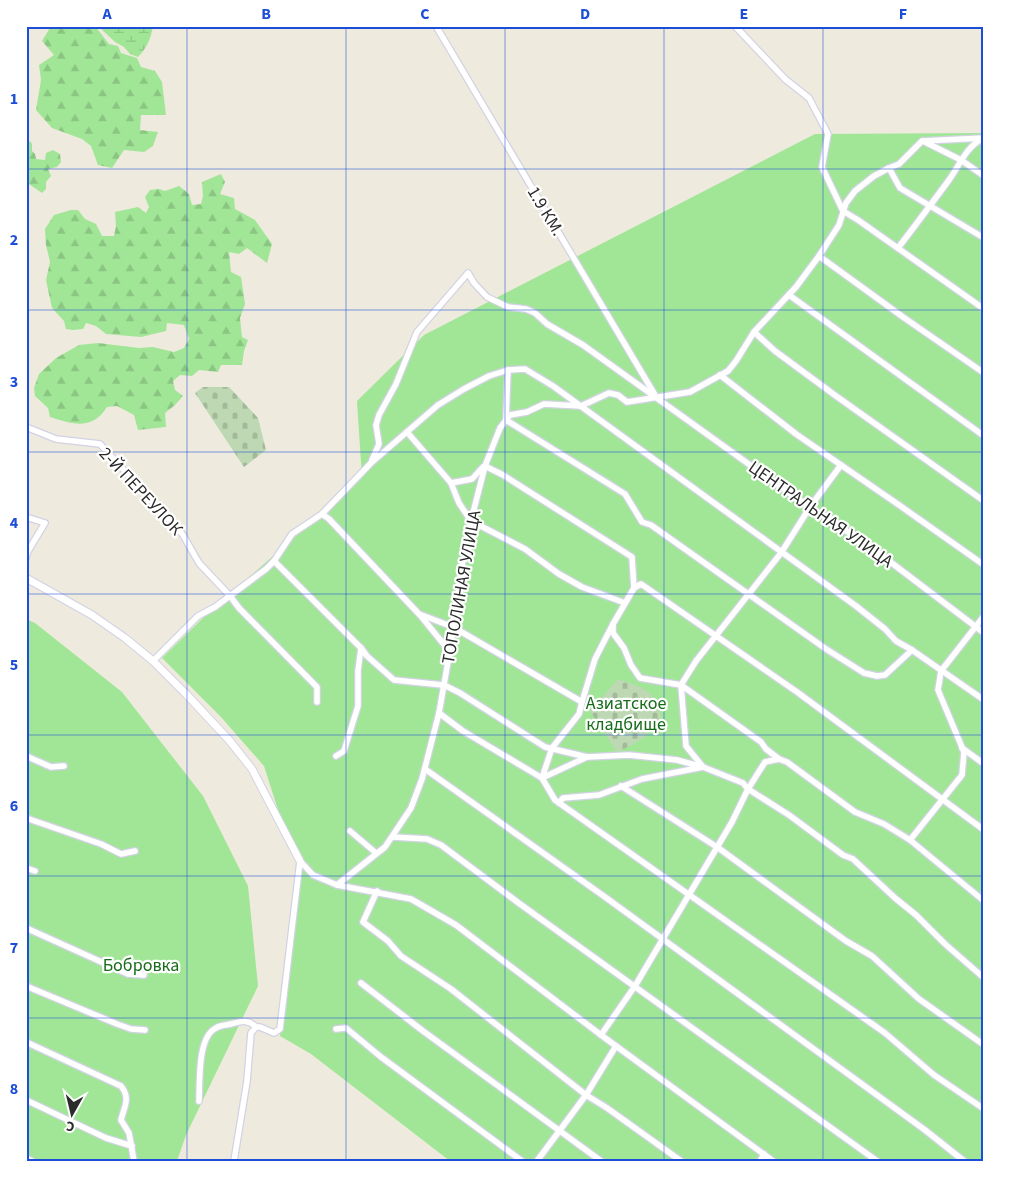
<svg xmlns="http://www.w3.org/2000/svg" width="1010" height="1187" font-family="'Source Sans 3',sans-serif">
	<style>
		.grass { fill: #a1e697 }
		.forest { fill: url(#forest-firs) }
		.wetland { fill: url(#wetland-marsh) }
		.cemetery { fill: url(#cemetery-stones) }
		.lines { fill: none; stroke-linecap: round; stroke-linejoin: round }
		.minor-casing { stroke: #d3d2e5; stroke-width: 8 }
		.tertiary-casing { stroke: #d3d2e5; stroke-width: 9 }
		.minor { stroke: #fff; stroke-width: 5.5 }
		.tertiary { stroke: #fff; stroke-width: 7 }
		.grid { fill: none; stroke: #1d4ed8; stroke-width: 1; stroke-opacity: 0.55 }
		.labels { text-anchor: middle; stroke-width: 4.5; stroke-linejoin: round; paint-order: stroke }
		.street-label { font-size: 18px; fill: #2b2b2b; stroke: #fff }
		.park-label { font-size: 18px; fill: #176c19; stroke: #fff }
		.neatline { fill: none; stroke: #1d4ed8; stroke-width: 2 }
		.grid-label { font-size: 16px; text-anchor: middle; font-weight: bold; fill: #1d4ed8 }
	</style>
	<defs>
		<pattern id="forest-firs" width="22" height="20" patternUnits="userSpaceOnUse" patternTransform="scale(1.25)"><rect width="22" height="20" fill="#a1e697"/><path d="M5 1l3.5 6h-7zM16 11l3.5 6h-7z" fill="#8bc582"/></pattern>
		<pattern id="wetland-marsh" width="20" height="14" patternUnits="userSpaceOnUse" patternTransform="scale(1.25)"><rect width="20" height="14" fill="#a1e697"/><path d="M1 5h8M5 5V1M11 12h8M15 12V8" fill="none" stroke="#8bc582"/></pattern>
		<pattern id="cemetery-stones" width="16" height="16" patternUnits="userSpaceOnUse" patternTransform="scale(1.25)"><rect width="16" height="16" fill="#bdd8b3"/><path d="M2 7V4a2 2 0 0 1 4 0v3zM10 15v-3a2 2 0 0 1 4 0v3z" fill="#a3ba9a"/></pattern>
	</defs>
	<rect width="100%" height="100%" fill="#eeeadd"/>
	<g class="grass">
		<path d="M984,133V1161H450L311,1054L280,1036L300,861L280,816L264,766L221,717L162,658L206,615L362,478L357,401L424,335L815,134Z"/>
		<path d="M26,619L35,623L122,692L203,796L248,886L258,986L186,1135L177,1161H26Z"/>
	</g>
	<g class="forest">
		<path d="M51,26H95L109,44L118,46L121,53L137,58L141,67L155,71L162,82L166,115H141L140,130L158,132L153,146L144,152L124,150L112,168L98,165L91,146L82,139L52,128L36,110L41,80L39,65L54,55L42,41Z"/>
		<path d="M30,141L32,144V151L35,154L36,159L45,160L46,153L53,150L60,154L61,162L57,167L48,169L51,176L46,182V189L42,193L26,182V142Z"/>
		<path d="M221,174L225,182L220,194L234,198L235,209L255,220L272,244L267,263L247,248L239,254L229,252L231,272L241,277L245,304L240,318L242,337L248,340L244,351L242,365H221L218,372L199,370L192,376L180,375L173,381L175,390L183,396L175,405L165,413L166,427L138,430L134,415L117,406L107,407C92,431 72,424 50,417L48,408L35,396L34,388L39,374L56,358L79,345L98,343L139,348L153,347L174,352L184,348L189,339L184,325L167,323L166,331L141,337L106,334L96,326L86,323L83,329L73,330L66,329L64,321L52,308L46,280L50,262L46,245L45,229L54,215L71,210H78L85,219L96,224L102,236H114L116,226L115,212L138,207L146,213L149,207L145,197L150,190L159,189L165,191L179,186L189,194L192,205L201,204L203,196L202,182Z"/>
	</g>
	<path class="wetland" d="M98,26H153C151,38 147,48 138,57L130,54L124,47L115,42Z"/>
	<g class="cemetery">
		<path d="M203,387H229L258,418L266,450L244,467L195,393Z"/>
		<path d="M618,679C644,688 655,689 661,718C650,735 636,744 617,752L590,711Z"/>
	</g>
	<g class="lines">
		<defs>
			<g id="minor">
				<path d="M436,26L655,395"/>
				<path d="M735,26L785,79L809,98L828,134L822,167L843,211L858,220L984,309"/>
				<path d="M984,138L922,141L899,164L889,168L900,188L984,238"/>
				<path d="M923,141L961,160L984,176"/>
				<path d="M898,248C915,226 932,203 949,180C960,165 965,148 982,139"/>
				<path d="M819,256L903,317L984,373"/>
				<path d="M789,295L984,436"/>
				<path d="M754,332L775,351L836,396L984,501"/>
				<path d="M720,375L796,434L899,505L984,565"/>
				<path d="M506,420L625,494L642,522L651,525L826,649L864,673L877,676L885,675L912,650"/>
				<path d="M506,420L508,370"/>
				<path d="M26,427L56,439L100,444L183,535L199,563L230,596L239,608L317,687V702"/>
				<path d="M407,432L451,483L459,503L471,521"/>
				<path d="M372,460L379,444L376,425L379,415L396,384L417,332L468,273L474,283L487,297L508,307L526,309L535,313L547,324L583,345L789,493L872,548L984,633"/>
				<path d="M485,466L503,475L632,557L634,588L641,584L797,692L984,830"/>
				<path d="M451,483L472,479L483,467"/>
				<path d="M322,514L329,519L419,614L453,627L582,702L595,659L613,624"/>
				<path d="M26,517L45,523L28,551L26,558"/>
				<path d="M471,521L525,549L559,574L582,587L625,603"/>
				<path d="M274,561L361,648L367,656L394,680L443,685"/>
				<path d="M634,588L613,624V633L624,648L631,665L640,678L681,685L761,742L766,749L779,759"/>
				<path d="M420,615L450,652"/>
				<path d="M153,661L198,616L215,607L266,569L274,561L292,534L322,514L371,463L438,405L464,389L489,376L508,370L525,369L553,386L856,606L885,629L896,641L912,650L984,700"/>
				<path d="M444,685L460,693L545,747L587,757L629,755L677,760L703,767L743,783L748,789L789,815L843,855L853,859L895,898L916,915L945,944L984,978"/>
				<path d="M582,702L579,714L552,748L542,778L587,757"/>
				<path d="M439,713L463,731L542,778L555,800L885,1033L934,1075L984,1109"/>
				<path d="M962,748L984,764"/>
				<path d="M26,756L51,767L64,766"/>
				<path d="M336,756L344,751L358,706V671L361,648"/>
				<path d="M425,769L605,897L925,1130L964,1161"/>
				<path d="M621,786L717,847L846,941L872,956L919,999L984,1045"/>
				<path d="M559,803L563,798L599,795L642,779L703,767L686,746L681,685L696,661L781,553L810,507L841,465"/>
				<path d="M26,818L101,844L121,854L135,851"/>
				<path d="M350,831L376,853"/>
				<path d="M393,837L427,839L441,845L520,904L877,1161"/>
				<path d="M910,840L984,901"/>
				<path d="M300,861L313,875L337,885L411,899L456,925L601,1035L773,1161"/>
				<path d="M26,868L35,871"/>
				<path d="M337,885L385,847L411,808L422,779L439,713L449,656L461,571L471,521L485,466L500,428L510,415L527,412L544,404L581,406L609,393L618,395L627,402L690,392L728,371L736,361L754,332L796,287L819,256L839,225L846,203L855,191L874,176L889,168"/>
				<path d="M377,891L363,922L388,941L401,956L451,989L586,1095L607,1108L681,1161"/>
				<path d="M26,928L128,974L144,975"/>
				<path d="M361,983L423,1031L601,1161"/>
				<path d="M26,986L117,1024L131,1029L145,1030"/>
				<path d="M336,1029L346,1028L381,1057L522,1161"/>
				<path d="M601,1035L635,986L732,822L748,789L765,762L779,759L787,762L855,812L884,824L910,840L962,775L964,752L938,690L941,671L984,616"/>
				<path d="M26,1042L121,1086C131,1098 124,1107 121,1120L129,1133L134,1161"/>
				<path d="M26,1100L106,1138L132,1146"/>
				<path d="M199,1101C200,1083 197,1037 216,1028C220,1025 227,1025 231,1024C242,1021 248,1019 256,1027"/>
				<path d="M26,1158L32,1161"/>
				<path d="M234,1161L247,1081L251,1033L256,1027H260L274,1033L280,1029L300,861"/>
				<path d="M537,1161L586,1095L616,1046"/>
				<path d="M760,1161L764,1154"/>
			</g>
			<path id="tertiary" d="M26,578L92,615L125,638L153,661L187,695L229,740L252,769L300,861"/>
		</defs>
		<use href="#minor" class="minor-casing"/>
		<use href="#tertiary" class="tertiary-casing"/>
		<use href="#minor" class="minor"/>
		<use href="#tertiary" class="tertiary"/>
	</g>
	<path class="grid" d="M187,26V1161M346,26V1161M505,26V1161M664,26V1161M823,26V1161M26,169H984M26,310H984M26,452H984M26,594H984M26,735H984M26,876H984M26,1018H984"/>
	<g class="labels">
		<g class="street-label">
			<text transform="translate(546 211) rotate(59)" y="6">1.9 КМ.</text>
			<text transform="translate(141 491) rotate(47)" y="6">2-Й ПЕРЕУЛОК</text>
			<text transform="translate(821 514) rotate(35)" y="6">ЦЕНТРАЛЬНАЯ УЛИЦА</text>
			<text transform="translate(461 587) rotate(-80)" y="6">ТОПОЛИНАЯ УЛИЦА</text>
		</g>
		<g class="park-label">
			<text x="626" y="709">Азиатское<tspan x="626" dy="21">кладбище</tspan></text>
			<text x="141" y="971">Бобровка</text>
		</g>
	</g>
	<rect width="1010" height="1187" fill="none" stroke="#ffffff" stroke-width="55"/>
	<g transform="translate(72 1114) rotate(188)" stroke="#ffffff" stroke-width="4" paint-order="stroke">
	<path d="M0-4L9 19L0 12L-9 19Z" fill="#2b2b2b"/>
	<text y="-8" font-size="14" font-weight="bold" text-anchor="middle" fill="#2b2b2b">С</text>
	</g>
	<rect x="28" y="28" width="954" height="1132" class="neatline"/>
	<g class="grid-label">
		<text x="107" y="19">A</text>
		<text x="266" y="19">B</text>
		<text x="425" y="19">C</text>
		<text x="585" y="19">D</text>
		<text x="744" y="19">E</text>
		<text x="903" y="19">F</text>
		<text x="14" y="104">1</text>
		<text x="14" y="245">2</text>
		<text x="14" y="387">3</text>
		<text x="14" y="528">4</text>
		<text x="14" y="670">5</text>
		<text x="14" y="811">6</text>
		<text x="14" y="953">7</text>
		<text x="14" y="1094">8</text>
	</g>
</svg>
